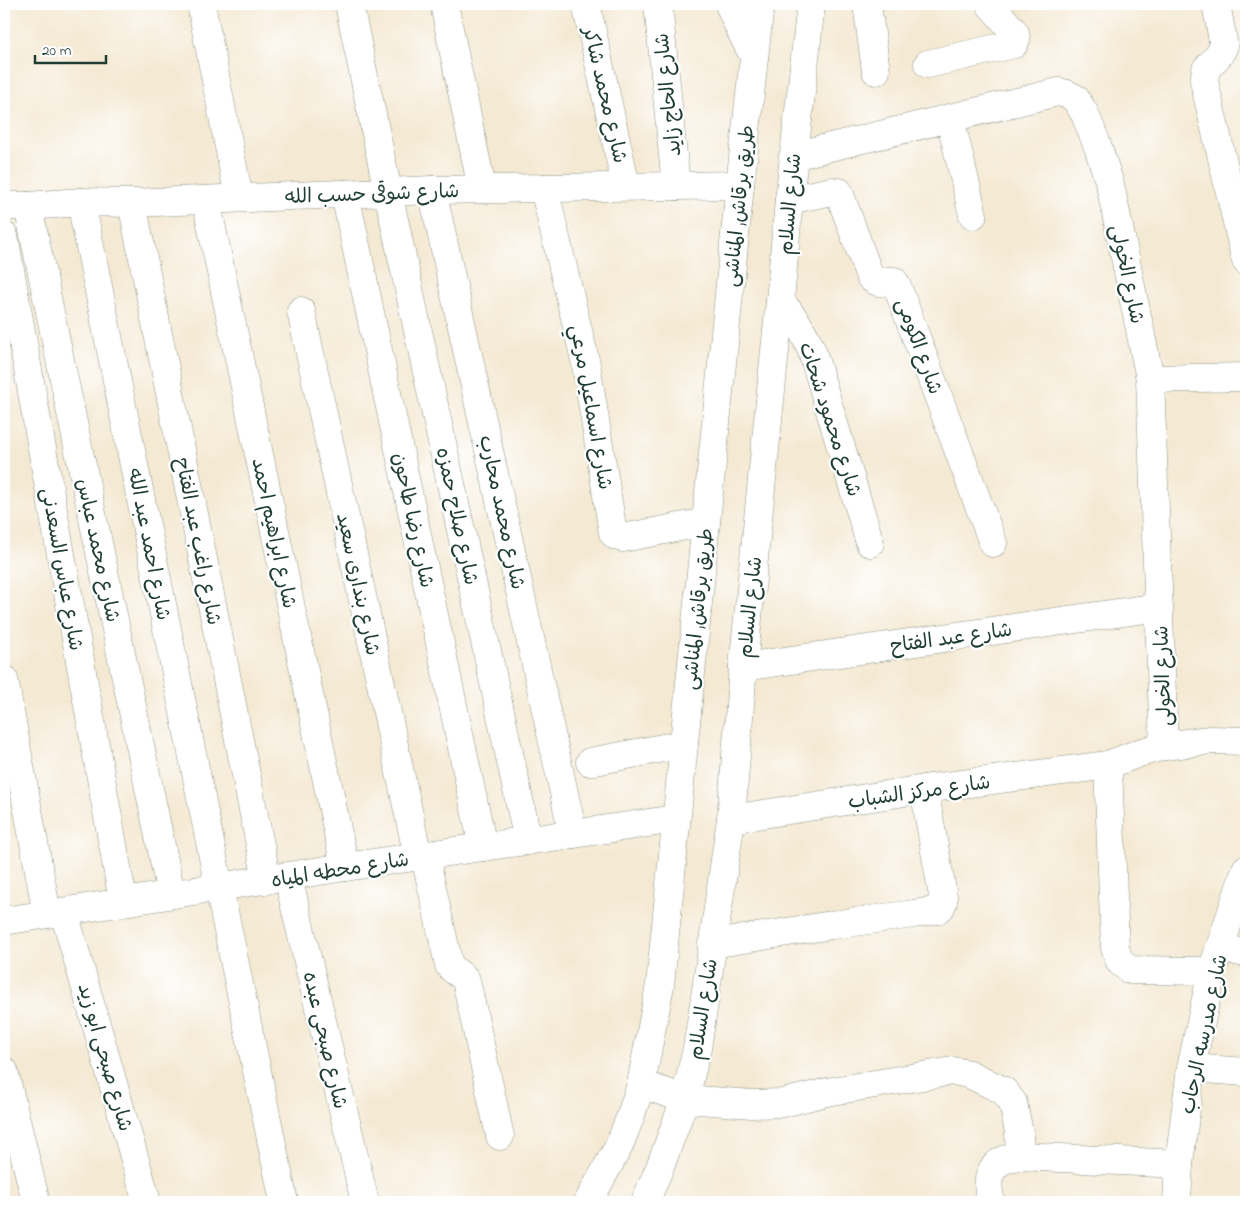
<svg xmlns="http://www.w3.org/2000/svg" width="1250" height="1206" font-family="'Indie Flower','Playpen Sans Arabic',sans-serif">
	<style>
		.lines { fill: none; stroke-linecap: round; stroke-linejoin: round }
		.minor-casing { stroke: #8a9384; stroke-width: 29 }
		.minor { stroke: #fff; stroke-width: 28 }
		.labels { text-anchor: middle; stroke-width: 4.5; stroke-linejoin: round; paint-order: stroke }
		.street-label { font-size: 20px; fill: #1f3d34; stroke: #fff }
	</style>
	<rect width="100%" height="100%" fill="#fff"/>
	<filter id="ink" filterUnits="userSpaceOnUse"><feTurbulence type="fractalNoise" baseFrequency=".02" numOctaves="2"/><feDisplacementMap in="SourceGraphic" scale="10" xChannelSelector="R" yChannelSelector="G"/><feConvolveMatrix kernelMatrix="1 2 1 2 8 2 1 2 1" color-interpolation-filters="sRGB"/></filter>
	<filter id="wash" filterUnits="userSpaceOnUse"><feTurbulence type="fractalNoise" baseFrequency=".0096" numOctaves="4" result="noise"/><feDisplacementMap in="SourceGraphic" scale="20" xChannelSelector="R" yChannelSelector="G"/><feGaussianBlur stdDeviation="1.12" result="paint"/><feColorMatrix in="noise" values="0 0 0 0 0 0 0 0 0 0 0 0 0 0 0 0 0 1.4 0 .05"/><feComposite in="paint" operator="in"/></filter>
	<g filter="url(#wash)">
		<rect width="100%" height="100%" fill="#f4e9d3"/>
	</g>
	<g filter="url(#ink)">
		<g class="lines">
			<defs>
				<g id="minor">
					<path d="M201,4L239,198"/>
					<path d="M349,4L388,192L528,841"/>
					<path d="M444,4L482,189"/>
					<path d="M586,4L626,186"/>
					<path d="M658,4L676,186"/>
					<path d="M729,4C736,22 744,39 754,56"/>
					<path d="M867,4L876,71"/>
					<path d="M1216,4L1224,46L1219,55L1206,69L1204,81L1246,261"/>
					<path d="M928,64L1014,44L1016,39L1015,33L990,4"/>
					<path d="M950,118L973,215"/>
					<path d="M793,156L1058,92L1067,94L1075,98L1085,114L1098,147L1110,184L1150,379L1164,746"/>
					<path d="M544,188L586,364L613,533L616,536L623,538L706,522"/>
					<path d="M432,190L573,834"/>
					<path d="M345,194L483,847"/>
					<path d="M206,200L345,867"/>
					<path d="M789,200L832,191L839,192L870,277C881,287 883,279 894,281L897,286L993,543"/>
					<path d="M81,202L219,887L284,1202"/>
					<path d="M132,203L267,880"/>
					<path d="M4,206H28L81,202L132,203L432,190L740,185"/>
					<path d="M28,206L171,894"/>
					<path d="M4,236L123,901"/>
					<path d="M780,301C794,316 804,332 812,351L870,543"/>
					<path d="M301,311L418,857"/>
					<path d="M1150,379L1246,377"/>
					<path d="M743,667L1159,607"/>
					<path d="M4,679L47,914"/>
					<path d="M590,762L684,744"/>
					<path d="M1108,765L1115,948L1120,962L1130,970L1212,971"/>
					<path d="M731,819L924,789L1108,765L1139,753L1164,746L1210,740L1246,741"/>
					<path d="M425,856L449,965C453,972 461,973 466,980L500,1136"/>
					<path d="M288,877L365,1202"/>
					<path d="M64,912L147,1202"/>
					<path d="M4,921L345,867L676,819"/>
					<path d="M712,944L832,925L914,914L937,910L941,907L943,902V896L924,789"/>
					<path d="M1220,948L1246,953"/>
					<path d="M1191,1068L1246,1072"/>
					<path d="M4,1071L36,1202"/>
					<path d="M641,1084L685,1099L752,1104L783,1103L827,1092L953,1071L969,1074L1004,1091L1013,1103L1019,1132L1020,1156"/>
					<path d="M588,1202L619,1146L631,1115L641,1084L660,985L706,522L740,185L760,4"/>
					<path d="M645,1202L660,1167L685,1099L697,1048L705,997L731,819L743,667L780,301L789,200L811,4"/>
					<path d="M991,1202C984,1176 991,1159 1020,1156L1179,1164"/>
					<path d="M1177,1202L1179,1164L1191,1068L1212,971L1246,869"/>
				</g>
			</defs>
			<use href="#minor" class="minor-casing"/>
			<use href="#minor" class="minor"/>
		</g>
	</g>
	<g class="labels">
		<g class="street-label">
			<text transform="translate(606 95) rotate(77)" y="7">شارع محمد شاكر</text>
			<text transform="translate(667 95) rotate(-96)" y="7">شارع الحاج زايد</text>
			<text transform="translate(372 193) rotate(-2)" y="7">شارع شوقى حسب الله</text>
			<text transform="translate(789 204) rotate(-85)" y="7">شارع السلام</text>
			<text transform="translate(738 206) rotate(-84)" y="7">طريق برقاش, المناشى</text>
			<text transform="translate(1128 274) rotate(78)" y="7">شارع الخولى</text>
			<text transform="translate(920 346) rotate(70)" y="7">شارع الكومى</text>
			<text transform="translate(592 407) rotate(80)" y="7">شارع اسماعيل مرعي</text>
			<text transform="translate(831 419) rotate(72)" y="7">شارع محمود شحات</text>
			<text transform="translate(503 512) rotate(78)" y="7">شارع محمد محارب</text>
			<text transform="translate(458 516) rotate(78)" y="7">شارع صلاح حمزه</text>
			<text transform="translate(414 520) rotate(78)" y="7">شارع رضا طاحون</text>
			<text transform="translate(275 533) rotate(78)" y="7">شارع ابراهيم احمد</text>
			<text transform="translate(199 541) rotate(79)" y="7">شارع راغب عبد الفتاح</text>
			<text transform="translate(150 544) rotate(79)" y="7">شارع احمد عبد الله</text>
			<text transform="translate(99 550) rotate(78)" y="7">شارع محمد عباس</text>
			<text transform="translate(63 569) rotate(80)" y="7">شارع عباس السعدنى</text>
			<text transform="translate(359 584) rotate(78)" y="7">شارع بندارى سعيد</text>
			<text transform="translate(749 607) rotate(-84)" y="7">شارع السلام</text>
			<text transform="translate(697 609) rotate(-84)" y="7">طريق برقاش, المناشى</text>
			<text transform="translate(951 637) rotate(-8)" y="7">شارع عبد الفتاح</text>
			<text transform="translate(1162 676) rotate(-92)" y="7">شارع الخولى</text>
			<text transform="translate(919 791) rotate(-8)" y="7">شارع مركز الشباب</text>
			<text transform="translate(340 869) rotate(-9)" y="7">شارع محطه المياه</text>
			<text transform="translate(702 1009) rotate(-81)" y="7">شارع السلام</text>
			<text transform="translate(1203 1034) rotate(-78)" y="7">شارع مدرسه الرحاب</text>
			<text transform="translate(326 1040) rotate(77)" y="7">شارع صبحى عبده</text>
			<text transform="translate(106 1057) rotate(74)" y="7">شارع صبحى ابو زيد</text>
		</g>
	</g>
	<rect width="1250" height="1206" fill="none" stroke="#fff" stroke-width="20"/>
	<path d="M35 55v8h71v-8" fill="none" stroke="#1f3d34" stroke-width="2.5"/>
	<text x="42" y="55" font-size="15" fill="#1f3d34" stroke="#ffffff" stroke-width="4" paint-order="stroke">20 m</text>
</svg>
